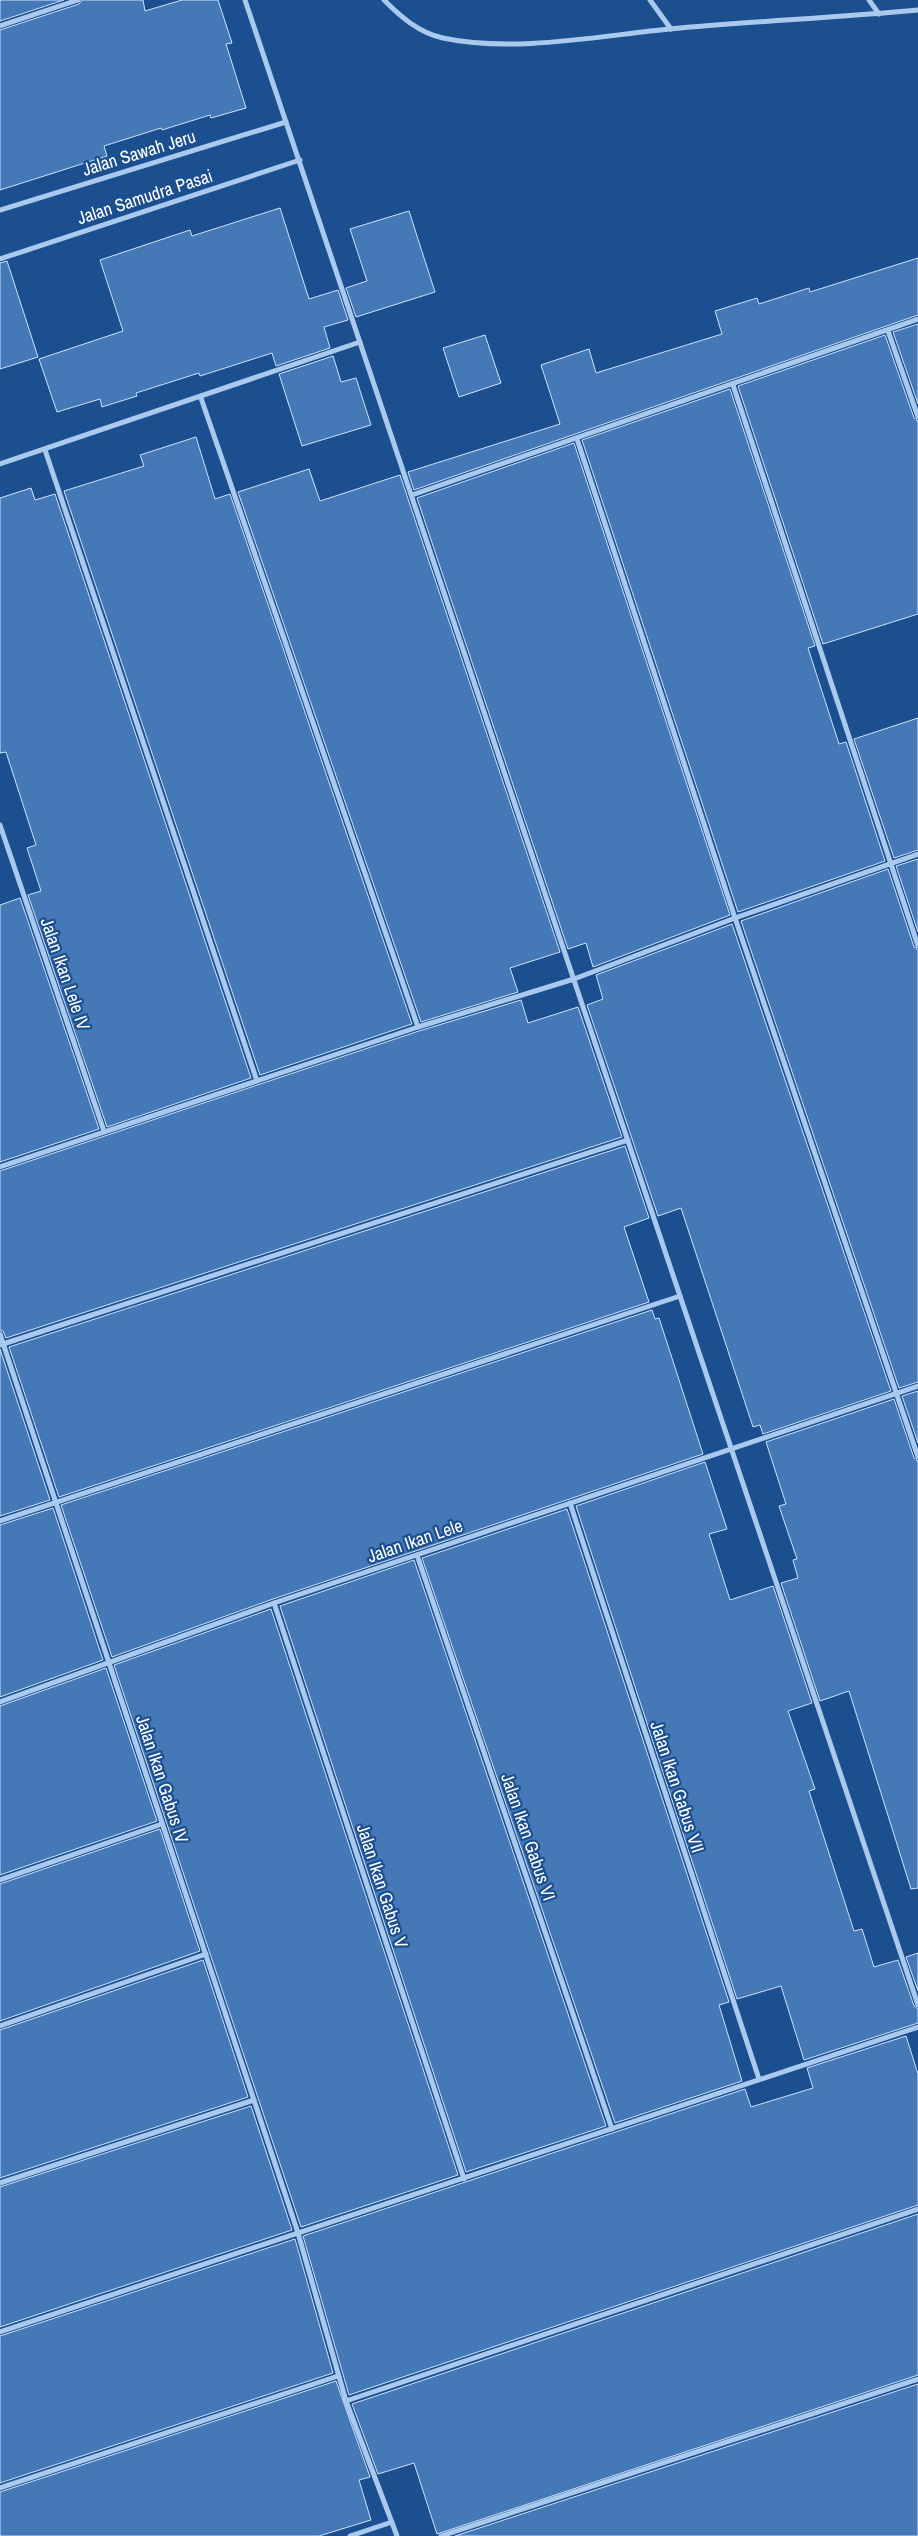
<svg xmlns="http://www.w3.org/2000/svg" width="918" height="2536" font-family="'Archivo Narrow',sans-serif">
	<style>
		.building { fill: #4478b7; stroke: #cfe3fa }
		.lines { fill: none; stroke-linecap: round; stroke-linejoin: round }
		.street { stroke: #a9c9ee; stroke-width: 5 }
		.labels { text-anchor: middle; stroke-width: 4.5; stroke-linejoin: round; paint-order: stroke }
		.street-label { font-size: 18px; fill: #fff; stroke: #1b4f8f }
	</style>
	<rect width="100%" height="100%" fill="#1b4f8f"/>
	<g class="building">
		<path d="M0,0H64L0,21Z"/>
		<path d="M82,0H143L145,11L182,0H218L232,43L226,44L246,108L211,118L210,115L162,130L161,128L104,146L107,156L0,190V30L79,4Z"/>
		<path d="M280,208L309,299L338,290L348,320L324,327L330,348L276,366L272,353L200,376L199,373L136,393L137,396L102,407L100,399L57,412L39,359L123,331L100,260L190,230L192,236Z"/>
		<path d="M409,211L435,292L356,317L346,288L367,281L350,229Z"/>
		<path d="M918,258V315L414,490L408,472L560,424L541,365L589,349L596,373L722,334L715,311L757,298L759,304L809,288L810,292Z"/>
		<path d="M7,261L38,357L0,369V263Z"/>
		<path d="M918,324V404L893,332Z"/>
		<path d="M485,335L501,383L459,397L443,348Z"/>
		<path d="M885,335L914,418L918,421V614L823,644L738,386Z"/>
		<path d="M333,356L341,382L356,378L371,425L302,446L279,374Z"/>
		<path d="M730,389L815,646L808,648L839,744L846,742L885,861L738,912L582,440Z"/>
		<path d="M196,437L215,499L230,494L412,1024L260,1075L64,491L144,466L140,455Z"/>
		<path d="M574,443L730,915L593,967L586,943L568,949L417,498Z"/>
		<path d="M309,469L320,501L400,475L560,952L510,968L518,992L421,1022L238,492Z"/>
		<path d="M31,488L35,500L55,494L251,1078L107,1127L28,895L41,891L27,848L36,845L6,752L0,753V498Z"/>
		<path d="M918,718V850L894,858L854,739Z"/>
		<path d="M918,859V932L896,866Z"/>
		<path d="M888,869L914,947L918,950V1382L899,1388L741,921Z"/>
		<path d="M20,898L99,1129L0,1162V905Z"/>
		<path d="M732,924L891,1391L763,1434L760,1425L753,1427L681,1208L658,1216L587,1005L603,999L596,975Z"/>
		<path d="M521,1000L528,1023L578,1007L622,1137L6,1338L3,1331L0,1330V1171L419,1031Z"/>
		<path d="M625,1146L649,1218L624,1227L649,1302L59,1497L9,1347Z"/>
		<path d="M652,1310L655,1319L659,1318L703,1454L273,1599L112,1657L61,1505Z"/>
		<path d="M0,1349L50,1500L0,1516Z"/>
		<path d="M918,1391V1443L902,1396Z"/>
		<path d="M894,1399L914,1458L918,1461V1888L911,1889L849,1691L820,1701L781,1583L798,1578L793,1560L797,1559L779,1506L786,1504L766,1442Z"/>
		<path d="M705,1462L727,1529L709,1534L730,1600L773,1586L812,1703L788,1711L815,1789L809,1791L854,1931L862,1929L874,1967L898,1960L914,2006L918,2009V2023L804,2060L781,1986L737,1999L576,1506Z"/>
		<path d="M53,1508L103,1660L0,1697V1525Z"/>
		<path d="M567,1509L729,2002L719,2005L742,2081L615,2123L422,1558Z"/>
		<path d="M414,1560L606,2126L466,2172L280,1606Z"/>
		<path d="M271,1609L458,2175L301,2227L114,1665Z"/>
		<path d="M106,1668L157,1821L0,1875V1706Z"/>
		<path d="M160,1829L200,1951L0,2021V1884Z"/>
		<path d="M918,1953V1991L906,1957Z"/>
		<path d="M203,1960L248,2097L0,2178V2030Z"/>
		<path d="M906,2036L918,2074V2205L349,2395L303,2236L745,2089L751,2107L813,2088L807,2068Z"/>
		<path d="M251,2106L292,2230L0,2327V2187Z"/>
		<path d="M918,2214V2375L437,2534L414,2463L378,2474L352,2404Z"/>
		<path d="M295,2239L333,2373L0,2483V2336Z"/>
		<path d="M336,2381L370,2477L359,2480L371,2520L319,2536H0V2492Z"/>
		<path d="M918,2384V2536H455Z"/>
	</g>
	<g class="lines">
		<g class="street">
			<path d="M245,0L918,2005"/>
			<path d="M384,0C401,17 419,33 443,38C513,53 599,36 669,29C752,21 835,18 918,10"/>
			<path d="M650,0L671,29"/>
			<path d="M869,0L879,14"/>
			<path d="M0,26L78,0"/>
			<path d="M0,210L286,122"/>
			<path d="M0,259L300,160"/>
			<path d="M888,331L918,417"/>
			<path d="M733,385L918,946"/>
			<path d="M201,398L418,1027"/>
			<path d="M577,439L735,918L918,1457"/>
			<path d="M45,450L257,1081"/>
			<path d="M0,464L360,342"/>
			<path d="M412,495L918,319"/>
			<path d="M0,825L104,1131"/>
			<path d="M0,1167L418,1027L574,979L735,918L918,854"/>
			<path d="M0,1334L298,2233L346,2401L397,2536"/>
			<path d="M0,1345L628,1140"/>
			<path d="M570,1503L759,2079"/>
			<path d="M0,1521L680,1296"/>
			<path d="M417,1555L612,2129"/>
			<path d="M274,1603L464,2179"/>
			<path d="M0,1702L274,1603L918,1386"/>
			<path d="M0,1880L162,1824"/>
			<path d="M0,2026L206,1954"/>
			<path d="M0,2183L254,2100"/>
			<path d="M0,2332L918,2027"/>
			<path d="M346,2401L918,2209"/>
			<path d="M0,2488L338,2376"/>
			<path d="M350,2536L392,2522"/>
			<path d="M441,2536L918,2379"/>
		</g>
	</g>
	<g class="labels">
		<g class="street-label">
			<text transform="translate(139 153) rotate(-17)" y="6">Jalan Sawah Jeru</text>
			<text transform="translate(145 197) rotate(-18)" y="6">Jalan Samudra Pasai</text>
			<text transform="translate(65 974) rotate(71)" y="6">Jalan Ikan Lele IV</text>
			<text transform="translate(415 1541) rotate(-19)" y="6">Jalan Ikan Lele</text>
			<text transform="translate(162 1779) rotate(72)" y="6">Jalan Ikan Gabus IV</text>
			<text transform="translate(677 1787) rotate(72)" y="6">Jalan Ikan Gabus VII</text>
			<text transform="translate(528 1837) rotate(71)" y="6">Jalan Ikan Gabus VI</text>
			<text transform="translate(382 1886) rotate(72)" y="6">Jalan Ikan Gabus V</text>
		</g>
	</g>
</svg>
